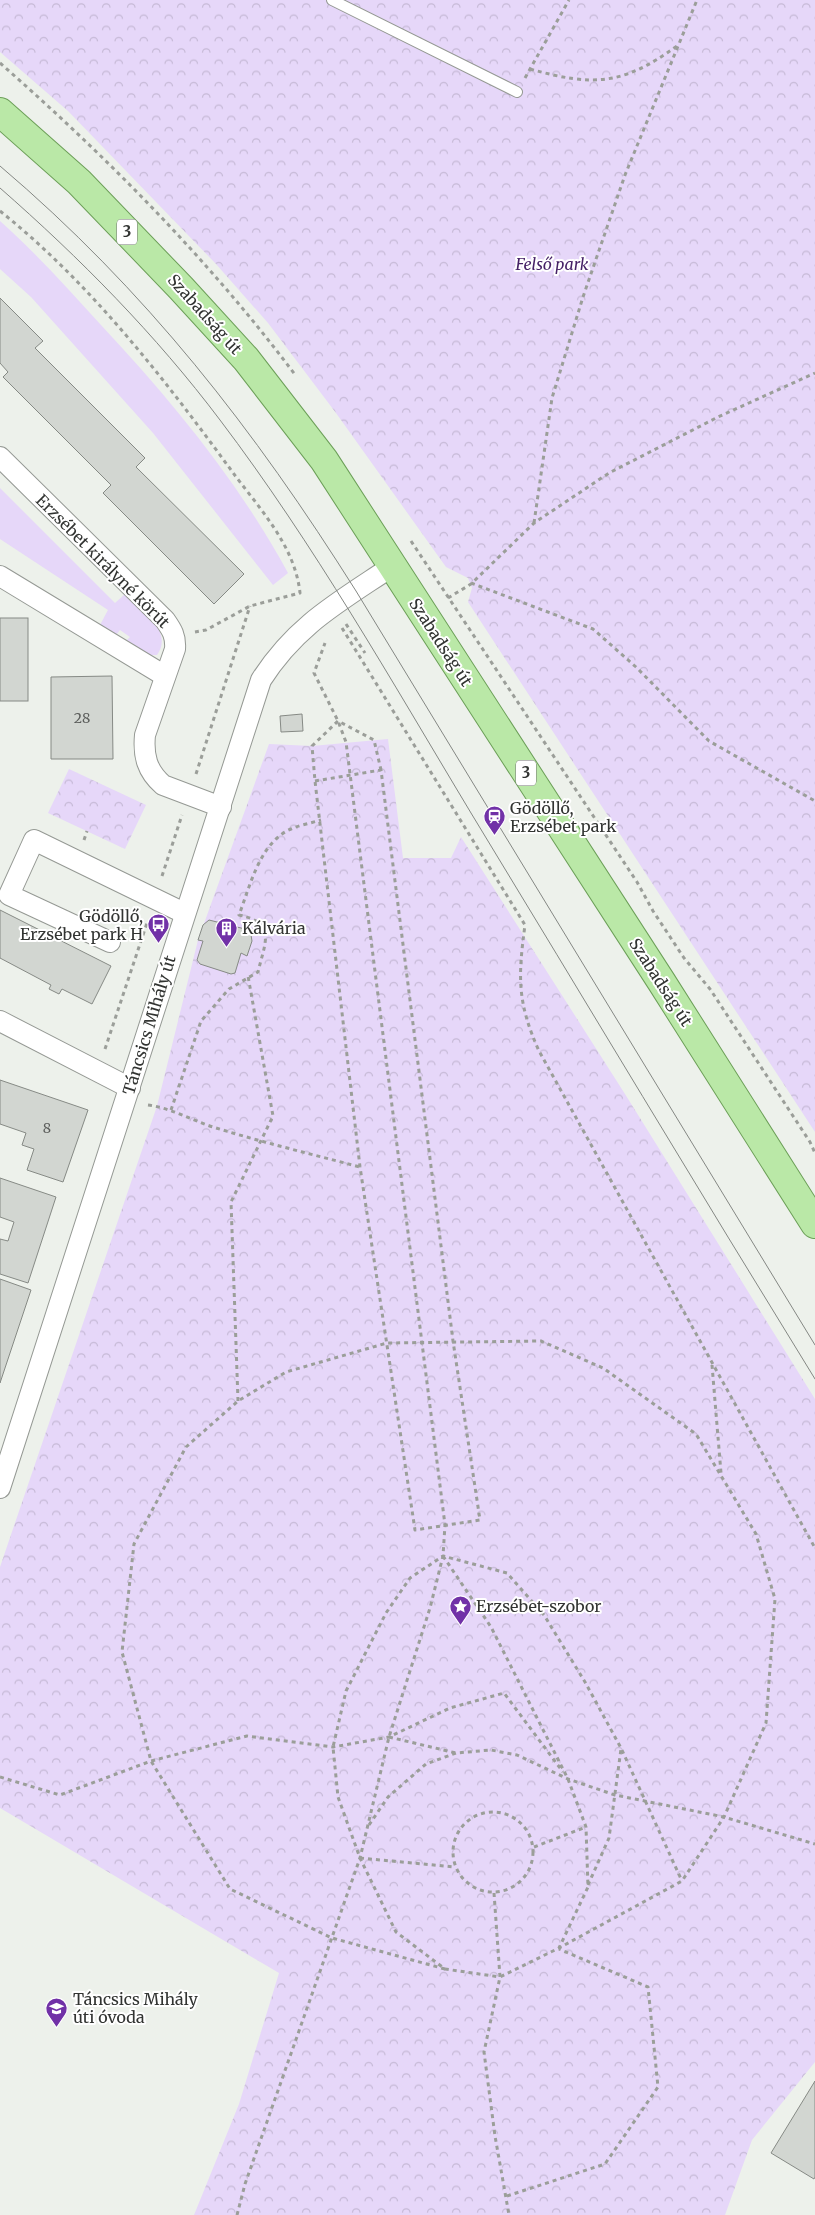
<svg xmlns="http://www.w3.org/2000/svg" width="815" height="2215" font-family="Merriweather,serif">
	<style>
		.green { fill: #e6d7f9 }
		.park { fill: url(#park-crowns) }
		.building { fill: #d2d6d1; stroke: #868a85 }
		.lines { fill: none; stroke-linecap: round; stroke-linejoin: round }
		.lane-casing { stroke: #959994; stroke-width: 12 }
		.street-casing { stroke: #959994; stroke-width: 22 }
		.primary-casing { stroke: #6c9f58; stroke-width: 30 }
		.path { stroke: #9b9e99; stroke-width: 3; stroke-dasharray: 4 4; stroke-linecap: butt }
		.lane { stroke: #fff; stroke-width: 10 }
		.street { stroke: #fff; stroke-width: 20 }
		.primary { stroke: #bae8a7; stroke-width: 28 }
		.tram { stroke: #848783; stroke-width: 1 }
		.labels { text-anchor: middle; stroke-width: 4; stroke-linejoin: round; paint-order: stroke }
		.number-label { font-size: 14px; fill: #5a5c5a }
		.shield { fill: #fff; stroke: #707170; stroke-width: 1 }
		.shield-label { font-size: 15px; font-weight: bold; fill: #323432 }
		.park-label { font-size: 16px; font-style: italic; fill: #452166; stroke: #fff }
		.street-label { font-size: 16px; fill: #323432; stroke: #fff }
		.poi-label { font-size: 16px; fill: #323432; stroke: #fff; text-anchor: start }
	</style>
	<defs>
		<pattern id="park-crowns" width="20" height="18" patternUnits="userSpaceOnUse" patternTransform="scale(1.25)"><rect width="20" height="18" fill="#e6d7f9"/><path d="M2 6a3 3 0 1 1 6 0M12 15a3 3 0 1 1 6 0" fill="none" stroke="#c6b9d6"/></pattern>
	</defs>
	<rect width="100%" height="100%" fill="#edf1eb"/>
	<g class="green">
		<path d="M0,221C36,253 68,289 101,325C172,401 238,481 288,573L273,585L153,433L31,297L0,269Z"/>
		<path d="M0,488L115,603L124,595H131C145,612 173,633 157,655H151L126,641L130,637L120,630L116,635L100,625L108,610L0,539Z"/>
	</g>
	<g class="park">
		<path d="M0,0H815V1132L468,602L472,588L468,578L446,567L336,413L268,323L216,264L68,111L0,52Z"/>
		<path d="M388,739L403,858H451L461,837L625,1094L815,1399V2062L752,2140L725,2215H194L239,2104L279,1973L0,1808V1567L157,1106L198,940L269,744L312,746Z"/>
		<path d="M69,769L146,805L125,849L48,813Z"/>
	</g>
	<g class="building">
		<path d="M0,298L43,341L35,348L145,458L136,467L244,574L214,604L103,493L111,485L3,377L8,372L0,363Z"/>
		<rect x="0" y="618" width="28" height="83"/>
		<path d="M112,676L113,759H51V677Z"/>
		<path d="M302,714L303,731L281,732L280,716Z"/>
		<path d="M0,910L111,966L92,1004L62,989L59,994L49,989L51,985L0,958Z"/>
		<path d="M209,920L245,929L251,935L252,941L247,956L241,953L235,973L231,974L200,964L197,960L203,941L198,940L203,925Z"/>
		<path d="M0,1080L88,1110L63,1182L27,1170L34,1149L22,1145L26,1133L0,1124Z"/>
		<path d="M0,1178L56,1197L28,1283L0,1274V1239L8,1241L14,1222L0,1217Z"/>
		<path d="M0,1279L31,1290L0,1383Z"/>
		<path d="M815,2081V2177L814,2179L771,2153Z"/>
	</g>
	<g class="lines">
		<defs>
			<path id="lane" d="M332,0L517,92"/>
			<g id="street">
				<path d="M0,457L165,620C172,630 176,636 175,649L145,735C143,756 147,771 163,785L221,807"/>
				<path d="M0,576L165,676"/>
				<path d="M110,942L9,895L34,840L184,913"/>
				<path d="M0,1021L130,1088"/>
				<path d="M0,1488L261,680C296,625 339,602 391,567"/>
			</g>
			<path id="primary" d="M0,112L79,182L181,288L246,359L324,460L661,981L815,1224"/>
		</defs>
		<use href="#lane" class="lane-casing"/>
		<use href="#street" class="street-casing"/>
		<use href="#primary" class="primary-casing"/>
		<g class="path">
			<path d="M0,63C108,158 210,261 296,376"/>
			<path d="M530,69C594,87 623,85 677,46"/>
			<path d="M525,78L569,0"/>
			<path d="M0,211C90,283 163,377 231,470C258,507 295,545 300,593L250,606L206,630L195,632"/>
			<path d="M534,523L552,398L583,297L625,175L697,0"/>
			<path d="M411,541L637,882L653,911L684,958L710,989L810,1142L815,1153"/>
			<path d="M471,583L593,629L636,667L709,741L815,801"/>
			<path d="M448,598L471,584L534,523L609,473L718,417L815,373"/>
			<path d="M346,624L365,653"/>
			<path d="M342,628L525,925C518,977 517,1002 539,1051L815,1548"/>
			<path d="M196,774L250,606"/>
			<path d="M315,781L381,770L453,1341L480,1520L415,1530L360,1167L315,781L312,746L338,721L374,740L381,770"/>
			<path d="M84,840L87,831"/>
			<path d="M162,876L182,815"/>
			<path d="M105,1049L148,920"/>
			<path d="M148,1105C171,1108 191,1120 213,1127C261,1142 311,1154 360,1167"/>
			<path d="M171,1110L201,1021L229,989L258,972C265,942 277,923 239,915C250,886 260,842 291,829C300,825 311,823 321,820"/>
			<path d="M712,1365L721,1473"/>
			<path d="M238,1401L231,1202L273,1116L248,976"/>
			<path d="M443,1556L491,1627L568,1779L586,1827L588,1887L559,1948L500,1977L484,2052L495,2136L509,2215"/>
			<path d="M389,1737L456,1753"/>
			<path d="M0,1777L60,1795L151,1761L247,1736L333,1747L389,1737L450,1708L504,1693L563,1772"/>
			<circle cx="493" cy="1852" r="40"/>
			<path d="M369,1825L388,1797L426,1764L456,1753L491,1750L517,1755L568,1779L615,1795L724,1817L815,1844"/>
			<path d="M534,1847L586,1827"/>
			<path d="M360,1858L455,1867"/>
			<path d="M588,1885L609,1838L621,1749"/>
			<path d="M494,1893L500,1977L445,1969L396,1932L360,1858L338,1797L333,1747L346,1691L386,1613L410,1578L443,1556L507,1573L544,1615L585,1682L621,1748L682,1881"/>
			<path d="M445,1969L332,1938L230,1889L151,1761L122,1652L134,1544L186,1447L238,1401L286,1372L387,1343L541,1341L603,1368L696,1434L756,1534L775,1599L766,1723L724,1817L682,1881L559,1948"/>
			<path d="M507,2196L605,2164L658,2087L648,1987L559,1949"/>
			<path d="M237,2215L245,2184L360,1858L389,1737L430,1608L443,1556L445,1525L346,742L338,721L314,673L325,643"/>
		</g>
		<use href="#lane" class="lane"/>
		<use href="#street" class="street"/>
		<use href="#primary" class="primary"/>
		<g class="tram">
			<path d="M0,166C146,290 254,429 356,591L815,1345"/>
			<path d="M0,188C80,258 156,335 220,420C314,544 391,680 471,813C586,1002 699,1191 815,1379"/>
		</g>
	</g>
	<defs>
		<symbol id="station-pin" viewBox="-11 -11 22 30"><path d="M0 17L-7.5 6A9.5 9.5 0 1 1 7.5 6Z" fill="#7131a7" stroke="#fff"/><path d="M-3-6H3Q5-6 5-4V2Q5 4 3 4L4.5 6H3L1.5 4h-3L-3 6H-4.5L-3 4Q-5 4-5 2V-4Q-5-6-3-6ZM-3.5-4v3h7v-3ZM-3.5 1v1.5H-2V1ZM2 1v1.5H3.5V1Z" fill="#fff"/></symbol>
		<symbol id="bus-pin" viewBox="-11 -11 22 30"><path d="M0 17L-7.5 6A9.5 9.5 0 1 1 7.5 6Z" fill="#7131a7" stroke="#fff"/><path d="M-5-6H5V4H4V6H2V4H-2V6H-4V4H-5ZM-3.5-4V0h7V-4ZM-3.5 1.2v1.5H-2V1.2ZM2 1.2v1.5H3.5V1.2Z" fill="#fff"/></symbol>
		<symbol id="building-pin" viewBox="-11 -11 22 30"><path d="M0 17L-7.5 6A9.5 9.5 0 1 1 7.5 6Z" fill="#7131a7" stroke="#fff"/><path d="M-4-6H4V6H1V3H-1V6H-4ZM-2.5-4.3h1.7v1.8h-1.7ZM.8-4.3h1.7v1.8H.8ZM-2.5-1h1.7V.8h-1.7ZM.8-1h1.7V.8H.8Z" fill="#fff"/></symbol>
		<symbol id="sight-pin" viewBox="-11 -11 22 30"><path d="M0 17L-7.5 6A9.5 9.5 0 1 1 7.5 6Z" fill="#7131a7" stroke="#fff"/><path d="M0-6L1.8-2.2L6-1.7L2.9 1.2L3.7 5.4L0 3.3L-3.7 5.4L-2.9 1.2L-6-1.7L-1.8-2.2Z" fill="#fff"/></symbol>
		<symbol id="school-pin" viewBox="-11 -11 22 30"><path d="M0 17L-7.5 6A9.5 9.5 0 1 1 7.5 6Z" fill="#7131a7" stroke="#fff"/><path d="M0-5L7-2L0 1L-7-2ZM-4 1L0 2.5L4 1V4Q0 6-4 4Z" fill="#fff"/></symbol>
	</defs>
	<g fill-rule="evenodd">
		<use href="#station-pin" x="482" y="804" width="25" height="34"/>
		<use href="#bus-pin" x="146" y="912" width="25" height="34"/>
		<use href="#building-pin" x="214" y="916" width="25" height="34"/>
		<use href="#sight-pin" x="448" y="1594" width="25" height="34"/>
		<use href="#school-pin" x="44" y="1996" width="25" height="34"/>
	</g>
	<g class="labels">
		<g class="number-label">
			<text x="82" y="723">28</text>
			<text x="47" y="1133">8</text>
		</g>
		<g class="shield">
			<rect x="117" y="219.5" width="20" height="25" rx="4"/>
			<rect x="516" y="760.5" width="20" height="25" rx="4"/>
		</g>
		<g class="shield-label">
			<text x="127" y="237">3</text>
			<text x="526" y="778">3</text>
		</g>
		<g class="park-label">
			<text x="552" y="270">Felső park</text>
		</g>
		<g class="street-label">
			<text transform="translate(205 314) rotate(48)" y="6">Szabadság út</text>
			<text transform="translate(103 561) rotate(45)" y="6">Erzsébet királyné körút</text>
			<text transform="translate(441 642) rotate(57)" y="6">Szabadság út</text>
			<text transform="translate(661 982) rotate(57)" y="6">Szabadság út</text>
			<text transform="translate(149 1025) rotate(-73)" y="6">Táncsics Mihály út</text>
		</g>
		<g class="poi-label">
			<text x="510" y="814">Gödöllő,<tspan x="510" dy="18">Erzsébet park</tspan></text>
			<text x="143" y="922" text-anchor="end">Gödöllő,<tspan x="143" dy="18">Erzsébet park H</tspan></text>
			<text x="242" y="934">Kálvária</text>
			<text x="476" y="1612">Erzsébet-szobor</text>
			<text x="73" y="2005">Táncsics Mihály<tspan x="73" dy="18">úti óvoda</tspan></text>
		</g>
	</g>
</svg>
